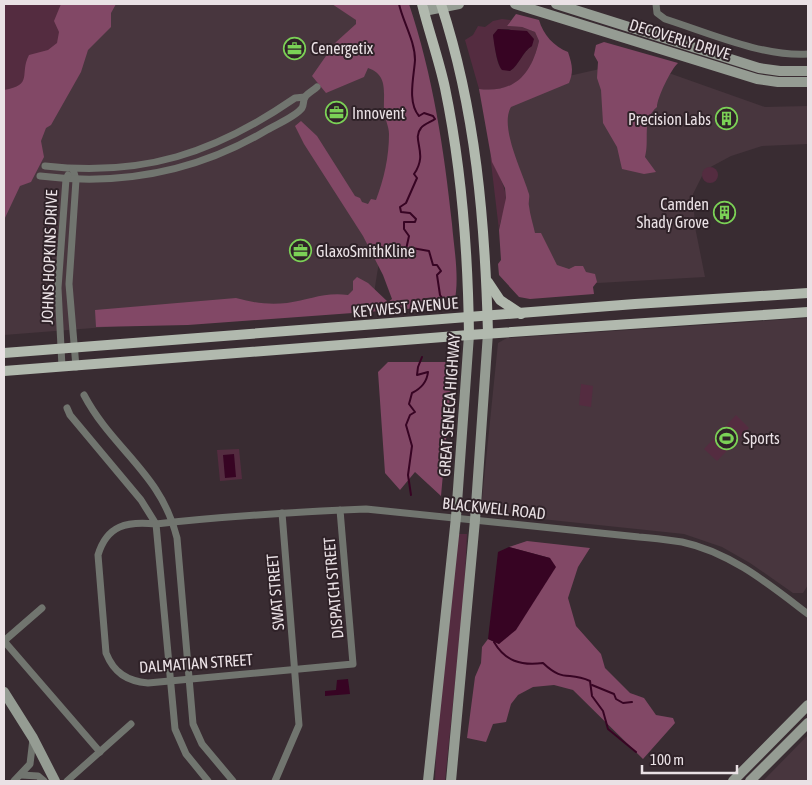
<svg xmlns="http://www.w3.org/2000/svg" width="812" height="785" font-family="'Asap Condensed',sans-serif">
	<style>
		.built { fill: #48363e }
		.green { fill: #542c40; fill-rule: evenodd }
		.forest { fill: #824866 }
		.water { fill: #370423 }
		.lines { fill: none; stroke-linecap: round; stroke-linejoin: round }
		.stream { stroke: #370423; stroke-width: 2 }
		.street { stroke: #71756f; stroke-width: 7 }
		.secondary { stroke: #959c93; stroke-width: 10 }
		.primary { stroke: #b1b9ae; stroke-width: 10 }
		.labels { text-anchor: middle; stroke-width: 4; stroke-linejoin: round; paint-order: stroke }
		.street-label { font-size: 16px; fill: #eae1e5; stroke: #2f2228 }
		.poi-label { font-size: 16px; fill: #eae1e5; stroke: #2f2228; text-anchor: start }
	</style>
	<rect width="100%" height="100%" fill="#392c32"/>
	<g class="built">
		<path d="M104,4H373L408,77L372,306L4,335V186Z"/>
		<path d="M635,61L765,107L808,106V144L762,146L731,156L705,170L693,194L695,227L705,277L526,287L494,93Z"/>
		<path d="M808,318V585L803,593H793L750,563L722,547L684,534L485,513L481,509L498,343L507,338Z"/>
		<path d="M808,735V781H763Z"/>
	</g>
	<g class="green">
		<path d="M4,4H102L4,171Z"/>
		<path d="M502,19L511,20L507,26L522,27L535,32L539,41C531,75 516,93 479,89L465,40L473,35L478,26L485,27L493,21ZM498,29H509L532,46C522,52 520,64 510,71L500,67C495,59 496,45 493,35Z"/>
		<path d="M490,154C494,169 506,184 506,199C506,210 500,219 499,230Z"/>
		<circle cx="710" cy="175" r="8"/>
		<path d="M581,384L593,386L591,407L579,405Z"/>
		<path d="M736,415L749,428L717,461L704,449Z"/>
		<path d="M239,449L242,479L220,481L217,450Z"/>
		<path d="M457,534H467L464,595L445,781H435L437,729Z"/>
	</g>
	<g class="forest">
		<path d="M61,4H116L111,13V27L88,50L81,72L51,125L46,128L41,141L44,157L31,182L20,186L4,220V90C34,85 19,74 29,55L48,50L57,43L59,32L54,21Z"/>
		<path d="M332,4H409C433,76 444,149 452,224C454,249 460,279 454,304C445,315 433,308 421,308L188,325L96,327L95,310L236,298C254,303 269,305 287,303C310,300 323,292 348,295L353,290V281L357,277L368,283L388,302L392,299L383,275L363,236L304,144L295,126L301,121L317,136L355,196L360,198L362,202L368,204L371,199L376,200C384,179 389,157 389,134C389,127 385,119 384,111C383,94 389,75 368,68L364,77L326,93L312,76L335,43L356,24V20Z"/>
		<path d="M516,14L539,20C543,34 554,47 568,52C572,64 574,71 569,83L511,107C499,127 523,173 529,194C530,198 528,202 529,206C530,215 533,224 535,233H541L557,265L569,269L575,266H583L586,272L595,274L597,282L593,287L594,294L530,299L519,297L499,275L498,264L501,260L499,230L506,198L505,188L492,162L479,89C515,93 531,75 539,41L535,32L522,27L507,26Z"/>
		<path d="M604,42L678,63C671,69 657,98 657,107C641,120 650,139 645,157L656,172L644,174L622,169L617,147L603,123L601,90L597,78L598,62L594,55L596,45Z"/>
		<path d="M388,362H453L441,496L415,472L400,490L385,473L378,372Z"/>
		<path d="M527,541L590,548L578,567L568,598L576,626L601,654L605,668L630,693L644,698L656,715L673,718L675,723L643,759L573,690L554,685L533,687L518,695L511,704L506,722L493,724L486,742L467,738L475,677L481,663L482,647L488,639L499,644L550,558L509,547Z"/>
	</g>
	<g class="water">
		<path d="M498,29L527,31L534,39L532,46C522,52 520,64 510,71L502,70C497,64 494,44 493,35Z"/>
		<path d="M234,454L236,477L225,478L223,455Z"/>
		<path d="M509,547L550,558L556,567L516,630L499,644L488,639L498,552Z"/>
		<path d="M348,679L350,694L325,696V691L336,690L337,680Z"/>
	</g>
	<g class="lines">
		<g class="stream">
			<path d="M399,4C403,22 415,41 415,60C414,77 407,102 419,116L424,113L433,116L435,119C431,122 424,124 421,128C411,140 429,153 414,174L417,178L406,203L400,207L401,212L410,213L416,219L415,222H404V229L409,236L405,254H409L412,248L429,251L433,265H437L441,271L437,275L440,295L447,305"/>
			<path d="M411,495L408,475L412,446L406,425L410,415L415,412L409,404L412,393C420,389 427,382 428,372L417,375L418,367L422,357"/>
			<path d="M494,642C505,661 521,666 543,663C564,683 568,671 590,681L592,696L603,711L608,729L636,752"/>
			<path d="M592,685L614,694L616,699L623,703L632,702"/>
		</g>
		<g class="street">
			<path d="M656,4L657,13L665,19C709,33 763,57 808,54"/>
			<path d="M45,166C143,177 215,153 295,98L305,97"/>
			<path d="M73,169L76,180L69,284L76,367"/>
			<path d="M40,176C120,186 197,172 267,130C277,124 295,117 302,108C304,105 303,100 305,97C308,93 314,90 317,87"/>
			<path d="M62,367L58,288L66,179L68,175"/>
			<path d="M84,395C113,450 161,473 177,538L193,724L202,744L233,781"/>
			<path d="M67,408L70,415L141,500L156,524L175,729L186,754L208,781"/>
			<path d="M340,510L353,664L148,683C127,681 114,673 106,653L98,555C107,525 127,521 156,524C226,516 296,512 366,509L639,537C653,538 668,540 682,542C730,552 770,585 808,614"/>
			<path d="M42,608L4,641L100,752"/>
			<path d="M21,775L38,776L44,781"/>
			<path d="M14,781L30,764L33,739"/>
			<path d="M67,781L131,724"/>
			<path d="M275,781L299,725L282,513"/>
		</g>
		<g class="secondary">
			<path d="M515,4L757,79L778,82H808"/>
			<path d="M556,4L759,68L780,71H808"/>
			<path d="M424,11L459,4"/>
			<path d="M4,692L33,738L55,781"/>
			<path d="M428,781L456,517L469,335"/>
			<path d="M451,781L475,520L488,333"/>
			<path d="M733,781L808,705"/>
			<path d="M750,781L808,723"/>
		</g>
		<g class="primary">
			<path d="M422,4C429,32 439,60 445,88C462,170 468,252 469,335"/>
			<path d="M441,4C476,111 485,221 488,333"/>
			<path d="M488,282L500,300L521,314"/>
			<path d="M4,353L635,304L808,293"/>
			<path d="M4,371L469,335L808,312"/>
		</g>
	</g>
	<defs>
		<symbol id="office-ring" viewBox="-11 -11 22 22"><circle r="9.5" fill="#2f2228" stroke="#7bd156" stroke-width="1.5"/><path d="M-6-3h4V-5.5h4V-3h4V5H-6ZM-1-4.5V-3h2v-1.5ZM-6 0V1H6V0Z" fill="#7bd156"/></symbol>
		<symbol id="building-ring" viewBox="-11 -11 22 22"><circle r="9.5" fill="#2f2228" stroke="#7bd156" stroke-width="1.5"/><path d="M-4-6H4V6H1V3H-1V6H-4ZM-2.5-4.3h1.7v1.8h-1.7ZM.8-4.3h1.7v1.8H.8ZM-2.5-1h1.7V.8h-1.7ZM.8-1h1.7V.8H.8Z" fill="#7bd156"/></symbol>
		<symbol id="stadium-ring" viewBox="-11 -11 22 22"><circle r="9.5" fill="#2f2228" stroke="#7bd156" stroke-width="1.5"/><path d="M0-5a6.5 5 0 1 0 0 10a6.5 5 0 1 0 0-10ZM-3.5-1.8h7v3.6h-7Z" fill="#7bd156"/></symbol>
	</defs>
	<g fill-rule="evenodd">
		<use href="#office-ring" x="282" y="36" width="25" height="25"/>
		<use href="#office-ring" x="324" y="100" width="25" height="25"/>
		<use href="#building-ring" x="714" y="106" width="25" height="25"/>
		<use href="#building-ring" x="712" y="200" width="25" height="25"/>
		<use href="#office-ring" x="288" y="238" width="25" height="25"/>
		<use href="#stadium-ring" x="714" y="426" width="25" height="25"/>
	</g>
	<g class="labels">
		<g class="street-label">
			<text transform="translate(680 39) rotate(17)" y="6">DECOVERLY DRIVE</text>
			<text transform="translate(49 257) rotate(-88)" y="6">JOHNS HOPKINS DRIVE</text>
			<text transform="translate(405 307) rotate(-5)" y="6">KEY WEST AVENUE</text>
			<text transform="translate(449 405) rotate(-86)" y="6">GREAT SENECA HIGHWAY</text>
			<text transform="translate(494 508) rotate(6)" y="6">BLACKWELL ROAD</text>
			<text transform="translate(333 588) rotate(-95)" y="6">DISPATCH STREET</text>
			<text transform="translate(275 592) rotate(-95)" y="6">SWAT STREET</text>
			<text transform="translate(196 663) rotate(-4)" y="6">DALMATIAN STREET</text>
		</g>
		<g class="poi-label">
			<text x="311" y="54">Cenergetix</text>
			<text x="352" y="119">Innovent</text>
			<text x="711" y="125" text-anchor="end">Precision Labs</text>
			<text x="709" y="210" text-anchor="end">Camden<tspan x="709" dy="18">Shady Grove</tspan></text>
			<text x="316" y="257">GlaxoSmithKline</text>
			<text x="743" y="444">Sports</text>
		</g>
	</g>
	<rect width="812" height="785" fill="none" stroke="#eae1e5" stroke-width="10"/>
	<path d="M642 765v8h95v-8" fill="none" stroke="#eae1e5" stroke-width="2.5"/>
	<text x="650" y="765" font-size="15" fill="#eae1e5" stroke="#2f2228" stroke-width="4" paint-order="stroke">100 m</text>
</svg>
